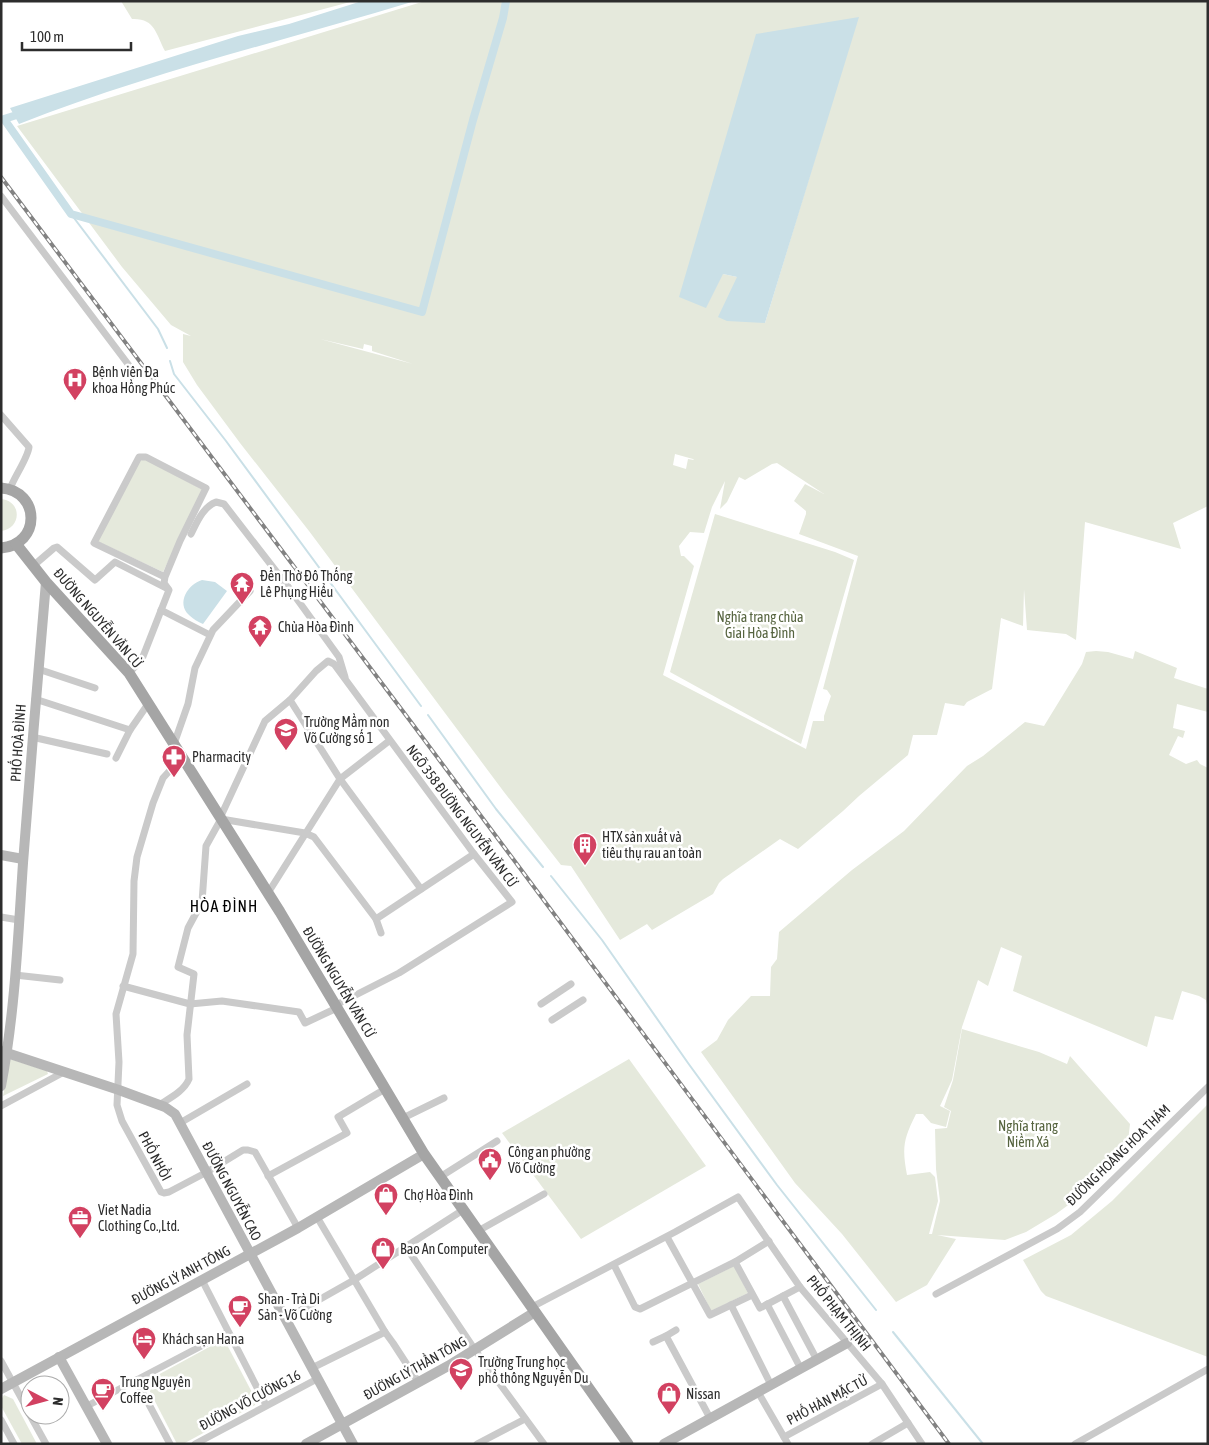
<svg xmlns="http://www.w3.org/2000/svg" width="1209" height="1445" font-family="'Asap Condensed',sans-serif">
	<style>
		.green { fill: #e5e9dc; fill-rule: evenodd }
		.water { fill: #cae0e7 }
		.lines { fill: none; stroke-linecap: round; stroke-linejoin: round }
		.stream { stroke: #cae0e7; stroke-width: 2 }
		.canal { stroke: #cae0e7; stroke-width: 8 }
		.street { stroke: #cacaca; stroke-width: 7 }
		.secondary { stroke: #b7b7b7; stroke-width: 10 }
		.primary { stroke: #a5a5a5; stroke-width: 11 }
		.rail-casing { stroke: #828282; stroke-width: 4 }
		.rail { stroke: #fff; stroke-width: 2; stroke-dasharray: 5.5; stroke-linecap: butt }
		.labels { text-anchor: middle; stroke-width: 5; stroke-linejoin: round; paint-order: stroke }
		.poi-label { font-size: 14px; fill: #2d2d2d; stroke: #fff; text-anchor: start }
		.park-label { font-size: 14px; fill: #56643f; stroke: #fff }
		.street-label { font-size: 14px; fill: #2d2d2d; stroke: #fff }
		.quarter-label { font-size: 16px; letter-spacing: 1px; fill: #000; stroke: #fff }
	</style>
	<rect width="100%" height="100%" fill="#fff"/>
	<g class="green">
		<path d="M121,1H354L165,51C156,34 155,18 132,19Z"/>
		<path d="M425,1H1208V506L1173,523L1181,549L1085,522L1076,640L1066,634L1027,630L1024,589L1023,626L1001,618L992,689L967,702L964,706L945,703L937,735H913L908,755L859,796L843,811L798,849L780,839L723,879L719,883L713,894L652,930L647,924L620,940L571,866L561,865L504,792L309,531L240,443L197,385L183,362V334L191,336L171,325L122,267L17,126ZM858,17L765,323L737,277L723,274ZM320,339L363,349L364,344L372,346V351L413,364ZM675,454L693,459L694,460L688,459L686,469L673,465ZM777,463L824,494L805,484L794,501L806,511V514L799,534L858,556L823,689L827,690L831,696L824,716V721H813L806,749L663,675L694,566L684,556H681L679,546L690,532L704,533L712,507L725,481L720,509L727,502L739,477L745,480L772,464Z"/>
		<path d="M145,459L203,490L163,572L97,541L139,461Z"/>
		<path d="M1,499C22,501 22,528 1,531Z"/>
		<path d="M715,514L835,552L854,560L801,744L670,672Z"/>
		<path d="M1096,651L1108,652L1133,659L1135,651L1177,668L1174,678L1208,689V712L1177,704L1173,728L1185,731L1183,738L1178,736L1169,755L1186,764L1197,760L1200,764L1208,768V1009L1206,1000L1199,996L1182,991L1173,1020L1155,1016L1147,1047L1013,991L1022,956L1001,947L988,986L978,980L962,1027L952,1080L940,1106L950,1111L946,1127L931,1123L923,1114H916C903,1140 902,1148 907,1175L930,1172L935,1177L938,1201L929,1234H932L940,1201L936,1169L935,1129L947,1128L951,1111L944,1107L953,1080L962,1029L1039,1052L1067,1064L1070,1056L1130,1124L1127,1150L1075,1200L1056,1214L1026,1232L1005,1240L937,1235L956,1239L927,1285L896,1302L842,1234L795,1183L701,1052L717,1040L728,1020L751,996H770L771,967L777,959L779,932L852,870L904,831L967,766L983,756L1025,722L1044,726L1082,664L1086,652Z"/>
		<path d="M10,1059L47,1071L48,1074L3,1096Z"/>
		<path d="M629,1059L706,1166L581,1239L502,1133Z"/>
		<path d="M1208,1104V1357L1046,1296L1041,1291L1023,1260L1071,1235L1112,1201Z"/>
		<path d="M734,1266L748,1293L711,1311L698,1284Z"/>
		<path d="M222,1340L225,1341L256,1400L255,1405L183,1444H177L145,1382Z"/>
		<path d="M4,1395L13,1399L37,1444H22L1,1406V1400Z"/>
	</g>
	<g class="water">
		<path d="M362,1H415C283,41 148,73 19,124L10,108L238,36L289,24Z"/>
		<path d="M859,17L765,323L727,321L718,317L737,277L723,274L706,308L679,297L756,34Z"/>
		<path d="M202,580L215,582L227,591L203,624C198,622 193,619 189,615C176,603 188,584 202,580Z"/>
	</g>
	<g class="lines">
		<g class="stream">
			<path d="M71,214L158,329L167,348"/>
			<path d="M170,361L174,374L226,441L421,706"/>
			<path d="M428,715L496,809L543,867"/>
			<path d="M551,876L602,940L688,1063L777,1185L876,1310"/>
			<path d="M893,1332L983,1444"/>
		</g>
		<path class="canal" d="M23,113L4,119L71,214L422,312L473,120L503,18L506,1"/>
		<g class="street">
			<path d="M1,196L134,372"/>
			<path d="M1,415L29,447C28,458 14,477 10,489"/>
			<path d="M191,534C197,522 203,507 216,502L224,504L289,588L339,657L345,677"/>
			<path d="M33,566L54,548L57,547L95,580L115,562L168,589"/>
			<path d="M161,610L210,635"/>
			<path d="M38,669L95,688"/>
			<path d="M129,673L142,659L169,590L164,583L165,577L180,541L206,488L146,457H139L94,543L165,577"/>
			<path d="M35,699L130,730L148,704"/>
			<path d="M290,700L340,779L421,889"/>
			<path d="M32,737L107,754"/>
			<path d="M174,744L188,704L195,668L213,630L250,591"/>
			<path d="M116,758L130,730"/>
			<path d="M183,759L173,767L163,778L153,803L137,857L134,881L133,954L116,1014L119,1062L117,1105L122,1121L161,1192L164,1193L169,1192L207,1172L243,1150H248L255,1152L298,1228"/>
			<path d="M220,818L265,721L290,700L316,671L328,661L334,664L474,854L512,902L399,973L336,1005"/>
			<path d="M268,893L340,779L389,741"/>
			<path d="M1,917L19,920"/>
			<path d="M376,919L474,854"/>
			<path d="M15,975L60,980"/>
			<path d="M123,986L190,1004L222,1001L299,1012L305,1023L337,1008"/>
			<path d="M541,1004L571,984"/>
			<path d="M552,1020L583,1000"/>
			<path d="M159,1105C170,1098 184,1091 189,1079L187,1035L194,974L178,967L188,928L202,902L206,846L221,819L305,833L314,837L376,919L381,933"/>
			<path d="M1,1106L64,1072"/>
			<path d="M403,1118L444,1098"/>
			<path d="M180,1123L247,1084"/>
			<path d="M268,1176L347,1133L338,1117L385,1089"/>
			<path d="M440,1177L497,1141"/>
			<path d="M317,1217L385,1332L393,1343L419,1383"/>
			<path d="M478,1231L544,1194"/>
			<path d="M667,1237L710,1315L752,1295"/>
			<path d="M406,1247L475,1350L544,1444"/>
			<path d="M735,1262L760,1308L800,1287"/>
			<path d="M614,1265L635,1307L640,1309L735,1262L769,1241"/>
			<path d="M202,1280L266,1405"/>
			<path d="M936,1294L1057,1229L1080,1212L1208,1087"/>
			<path d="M783,1296L817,1360"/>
			<path d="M767,1304L801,1369"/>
			<path d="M731,1305L771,1385"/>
			<path d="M532,1307L675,1232L738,1197L800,1287L882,1384L922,1444"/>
			<path d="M285,1319L354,1280L463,1210"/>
			<path d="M666,1336L676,1330"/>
			<path d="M653,1342L666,1336L710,1418"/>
			<path d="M1,1361L30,1414"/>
			<path d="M312,1368L385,1332"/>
			<path d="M136,1380L170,1444"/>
			<path d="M758,1392L788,1444"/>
			<path d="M87,1406L228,1332"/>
			<path d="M30,1415L46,1444"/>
			<path d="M1,1420L14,1444"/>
			<path d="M784,1437L882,1384"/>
			<path d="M195,1444L317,1379"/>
			<path d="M477,1444L525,1419"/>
			<path d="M872,1444L908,1423"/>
			<path d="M1075,1444L1208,1369"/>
		</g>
		<g class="secondary">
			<path d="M1,855L23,859"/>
			<path d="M1,1051L119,1090L165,1107L175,1114L353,1444"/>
			<path d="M1,1086C15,1013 18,937 23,863C30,769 38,676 46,582"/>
			<path d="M59,1357L107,1444"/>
			<path d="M1,1389L298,1228L424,1154"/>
			<path d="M306,1444L448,1366L535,1312"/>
			<path d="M664,1444L847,1343"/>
		</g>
		<g class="primary">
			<path d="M1,488C41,491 41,545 1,548"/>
			<path d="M16,544L46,582L129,673L280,912L424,1154L628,1444"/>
		</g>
		<defs>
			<path id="rail" d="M1,177L411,722L949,1444"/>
		</defs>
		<use href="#rail" class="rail-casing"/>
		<use href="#rail" class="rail"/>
	</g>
	<defs>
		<symbol id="hospital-pin" viewBox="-11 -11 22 30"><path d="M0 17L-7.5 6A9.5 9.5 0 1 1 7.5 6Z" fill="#d24161" stroke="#fff"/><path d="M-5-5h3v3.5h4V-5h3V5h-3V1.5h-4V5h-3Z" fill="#fff"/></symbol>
		<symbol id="temple-pin" viewBox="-11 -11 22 30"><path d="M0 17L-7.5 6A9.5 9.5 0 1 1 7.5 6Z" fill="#d24161" stroke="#fff"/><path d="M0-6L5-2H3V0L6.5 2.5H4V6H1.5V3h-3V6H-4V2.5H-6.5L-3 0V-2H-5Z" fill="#fff"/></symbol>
		<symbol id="school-pin" viewBox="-11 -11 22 30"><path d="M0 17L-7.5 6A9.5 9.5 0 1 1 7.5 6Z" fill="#d24161" stroke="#fff"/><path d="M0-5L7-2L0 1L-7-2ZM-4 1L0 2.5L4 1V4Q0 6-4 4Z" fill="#fff"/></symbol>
		<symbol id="pharmacy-pin" viewBox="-11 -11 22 30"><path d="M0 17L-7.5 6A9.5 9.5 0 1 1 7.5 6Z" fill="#d24161" stroke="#fff"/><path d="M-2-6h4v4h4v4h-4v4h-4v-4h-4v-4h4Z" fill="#fff"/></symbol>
		<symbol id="building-pin" viewBox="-11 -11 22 30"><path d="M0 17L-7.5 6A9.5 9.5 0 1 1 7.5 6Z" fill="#d24161" stroke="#fff"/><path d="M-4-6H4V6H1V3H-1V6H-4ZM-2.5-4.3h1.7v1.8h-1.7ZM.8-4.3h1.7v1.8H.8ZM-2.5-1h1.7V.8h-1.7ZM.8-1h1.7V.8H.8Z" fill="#fff"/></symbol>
		<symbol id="civic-pin" viewBox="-11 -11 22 30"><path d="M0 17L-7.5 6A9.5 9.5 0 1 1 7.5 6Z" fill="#d24161" stroke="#fff"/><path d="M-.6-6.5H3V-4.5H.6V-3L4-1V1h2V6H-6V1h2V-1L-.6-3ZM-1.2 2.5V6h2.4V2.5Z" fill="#fff"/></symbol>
		<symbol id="shop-pin" viewBox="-11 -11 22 30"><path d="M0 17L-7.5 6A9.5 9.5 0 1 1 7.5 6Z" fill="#d24161" stroke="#fff"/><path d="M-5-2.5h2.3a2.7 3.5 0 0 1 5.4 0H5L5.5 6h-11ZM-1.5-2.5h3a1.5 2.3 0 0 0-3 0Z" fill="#fff"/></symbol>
		<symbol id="office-pin" viewBox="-11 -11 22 30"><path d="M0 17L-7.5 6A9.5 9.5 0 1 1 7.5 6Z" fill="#d24161" stroke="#fff"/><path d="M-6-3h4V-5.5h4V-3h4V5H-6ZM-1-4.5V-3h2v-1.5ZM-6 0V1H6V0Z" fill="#fff"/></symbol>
		<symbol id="cafe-pin" viewBox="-11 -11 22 30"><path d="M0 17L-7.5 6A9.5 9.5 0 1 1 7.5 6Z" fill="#d24161" stroke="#fff"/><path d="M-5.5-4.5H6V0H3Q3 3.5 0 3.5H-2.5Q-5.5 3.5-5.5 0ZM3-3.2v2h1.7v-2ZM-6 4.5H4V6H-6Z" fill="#fff"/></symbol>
		<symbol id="hotel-pin" viewBox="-11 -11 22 30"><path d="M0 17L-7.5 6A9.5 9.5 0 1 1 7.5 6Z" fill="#d24161" stroke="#fff"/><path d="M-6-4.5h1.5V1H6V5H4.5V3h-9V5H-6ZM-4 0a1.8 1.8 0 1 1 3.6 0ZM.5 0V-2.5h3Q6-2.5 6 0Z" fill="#fff"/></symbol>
	</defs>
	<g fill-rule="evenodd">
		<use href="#hospital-pin" x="61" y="366" width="28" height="38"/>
		<use href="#temple-pin" x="228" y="570" width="28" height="38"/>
		<use href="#temple-pin" x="246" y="613" width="28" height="38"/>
		<use href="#school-pin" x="272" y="716" width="28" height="38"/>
		<use href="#pharmacy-pin" x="160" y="743" width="28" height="38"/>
		<use href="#building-pin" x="571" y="831" width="28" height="38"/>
		<use href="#civic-pin" x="476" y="1146" width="28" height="38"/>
		<use href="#shop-pin" x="372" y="1181" width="28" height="38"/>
		<use href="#office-pin" x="66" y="1204" width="28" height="38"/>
		<use href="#shop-pin" x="369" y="1235" width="28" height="38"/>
		<use href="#cafe-pin" x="226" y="1293" width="28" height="38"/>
		<use href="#hotel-pin" x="130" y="1325" width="28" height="38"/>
		<use href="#school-pin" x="447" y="1356" width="28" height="38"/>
		<use href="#cafe-pin" x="89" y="1376" width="28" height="38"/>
		<use href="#shop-pin" x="655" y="1380" width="28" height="38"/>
	</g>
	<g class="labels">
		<g class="poi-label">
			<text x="92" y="377">Bệnh viện Đa<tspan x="92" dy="16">khoa Hồng Phúc</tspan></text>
			<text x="260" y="581">Đền Thờ Đô Thống<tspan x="260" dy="16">Lê Phụng Hiểu</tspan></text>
			<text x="278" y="632">Chùa Hòa Đình</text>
			<text x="304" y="727">Trường Mầm non<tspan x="304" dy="16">Võ Cường số 1</tspan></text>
			<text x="192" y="762">Pharmacity</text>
			<text x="602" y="842">HTX sản xuất và<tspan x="602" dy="16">tiêu thụ rau an toàn</tspan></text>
			<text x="508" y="1157">Công an phường<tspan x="508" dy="16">Võ Cường</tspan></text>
			<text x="404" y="1200">Chợ Hòa Đình</text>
			<text x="98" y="1215">Viet Nadia<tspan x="98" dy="16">Clothing Co.,Ltd.</tspan></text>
			<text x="400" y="1254">Bao An Computer</text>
			<text x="258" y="1304">Shan - Trà Di<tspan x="258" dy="16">Sản - Võ Cường</tspan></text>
			<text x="162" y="1344">Khách sạn Hana</text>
			<text x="478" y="1367">Trường Trung học<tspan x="478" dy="16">phổ thông Nguyễn Du</tspan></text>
			<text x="120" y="1387">Trung Nguyên<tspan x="120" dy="16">Coffee</tspan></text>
			<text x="686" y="1399">Nissan</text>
		</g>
		<g class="park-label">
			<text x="760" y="622">Nghĩa trang chùa<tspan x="760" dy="16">Giai Hòa Đình</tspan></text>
			<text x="1028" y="1131">Nghĩa trang<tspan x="1028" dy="16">Niềm Xá</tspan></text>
		</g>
		<g class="street-label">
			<text transform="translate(98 618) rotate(49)" y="5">ĐƯỜNG NGUYỄN VĂN CỪ</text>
			<text transform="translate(18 743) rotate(-86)" y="5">PHỐ HOÀ ĐÌNH</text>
			<text transform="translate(462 816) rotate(53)" y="5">NGÕ 358 ĐƯỜNG NGUYỄN VĂN CỪ</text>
			<text transform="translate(339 982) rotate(59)" y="5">ĐƯỜNG NGUYỄN VĂN CỪ</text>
			<text transform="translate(1118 1155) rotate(-44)" y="5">ĐƯỜNG HOÀNG HOA THÁM</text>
			<text transform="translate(155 1156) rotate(62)" y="5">PHỐ NHỒI</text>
			<text transform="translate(232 1191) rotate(62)" y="5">ĐƯỜNG NGUYỄN CAO</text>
			<text transform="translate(181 1275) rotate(-28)" y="5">ĐƯỜNG LÝ ANH TÔNG</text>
			<text transform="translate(839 1313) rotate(51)" y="5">PHỐ PHẠM THỊNH</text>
			<text transform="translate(415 1368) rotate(-29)" y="5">ĐƯỜNG LÝ THẦN TÔNG</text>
			<text transform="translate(250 1400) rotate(-28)" y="5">ĐƯỜNG VÕ CƯỜNG 16</text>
			<text transform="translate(827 1400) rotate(-28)" y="5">PHỐ HÀN MẶC TỬ</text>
		</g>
		<g class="quarter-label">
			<text x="224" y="912">HÒA ĐÌNH</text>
		</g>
	</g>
	<rect width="1209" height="1445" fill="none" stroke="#2d2d2d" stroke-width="5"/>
	<g transform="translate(45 1400) rotate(96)"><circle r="24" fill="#ffffff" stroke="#ababab"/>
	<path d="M0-4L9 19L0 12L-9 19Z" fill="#d24161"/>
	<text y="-8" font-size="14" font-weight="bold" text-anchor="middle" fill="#2d2d2d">N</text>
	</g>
	<path d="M22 42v8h109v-8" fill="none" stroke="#2d2d2d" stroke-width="2.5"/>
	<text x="30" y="42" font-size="15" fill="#2d2d2d" stroke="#ffffff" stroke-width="4" paint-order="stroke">100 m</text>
</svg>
